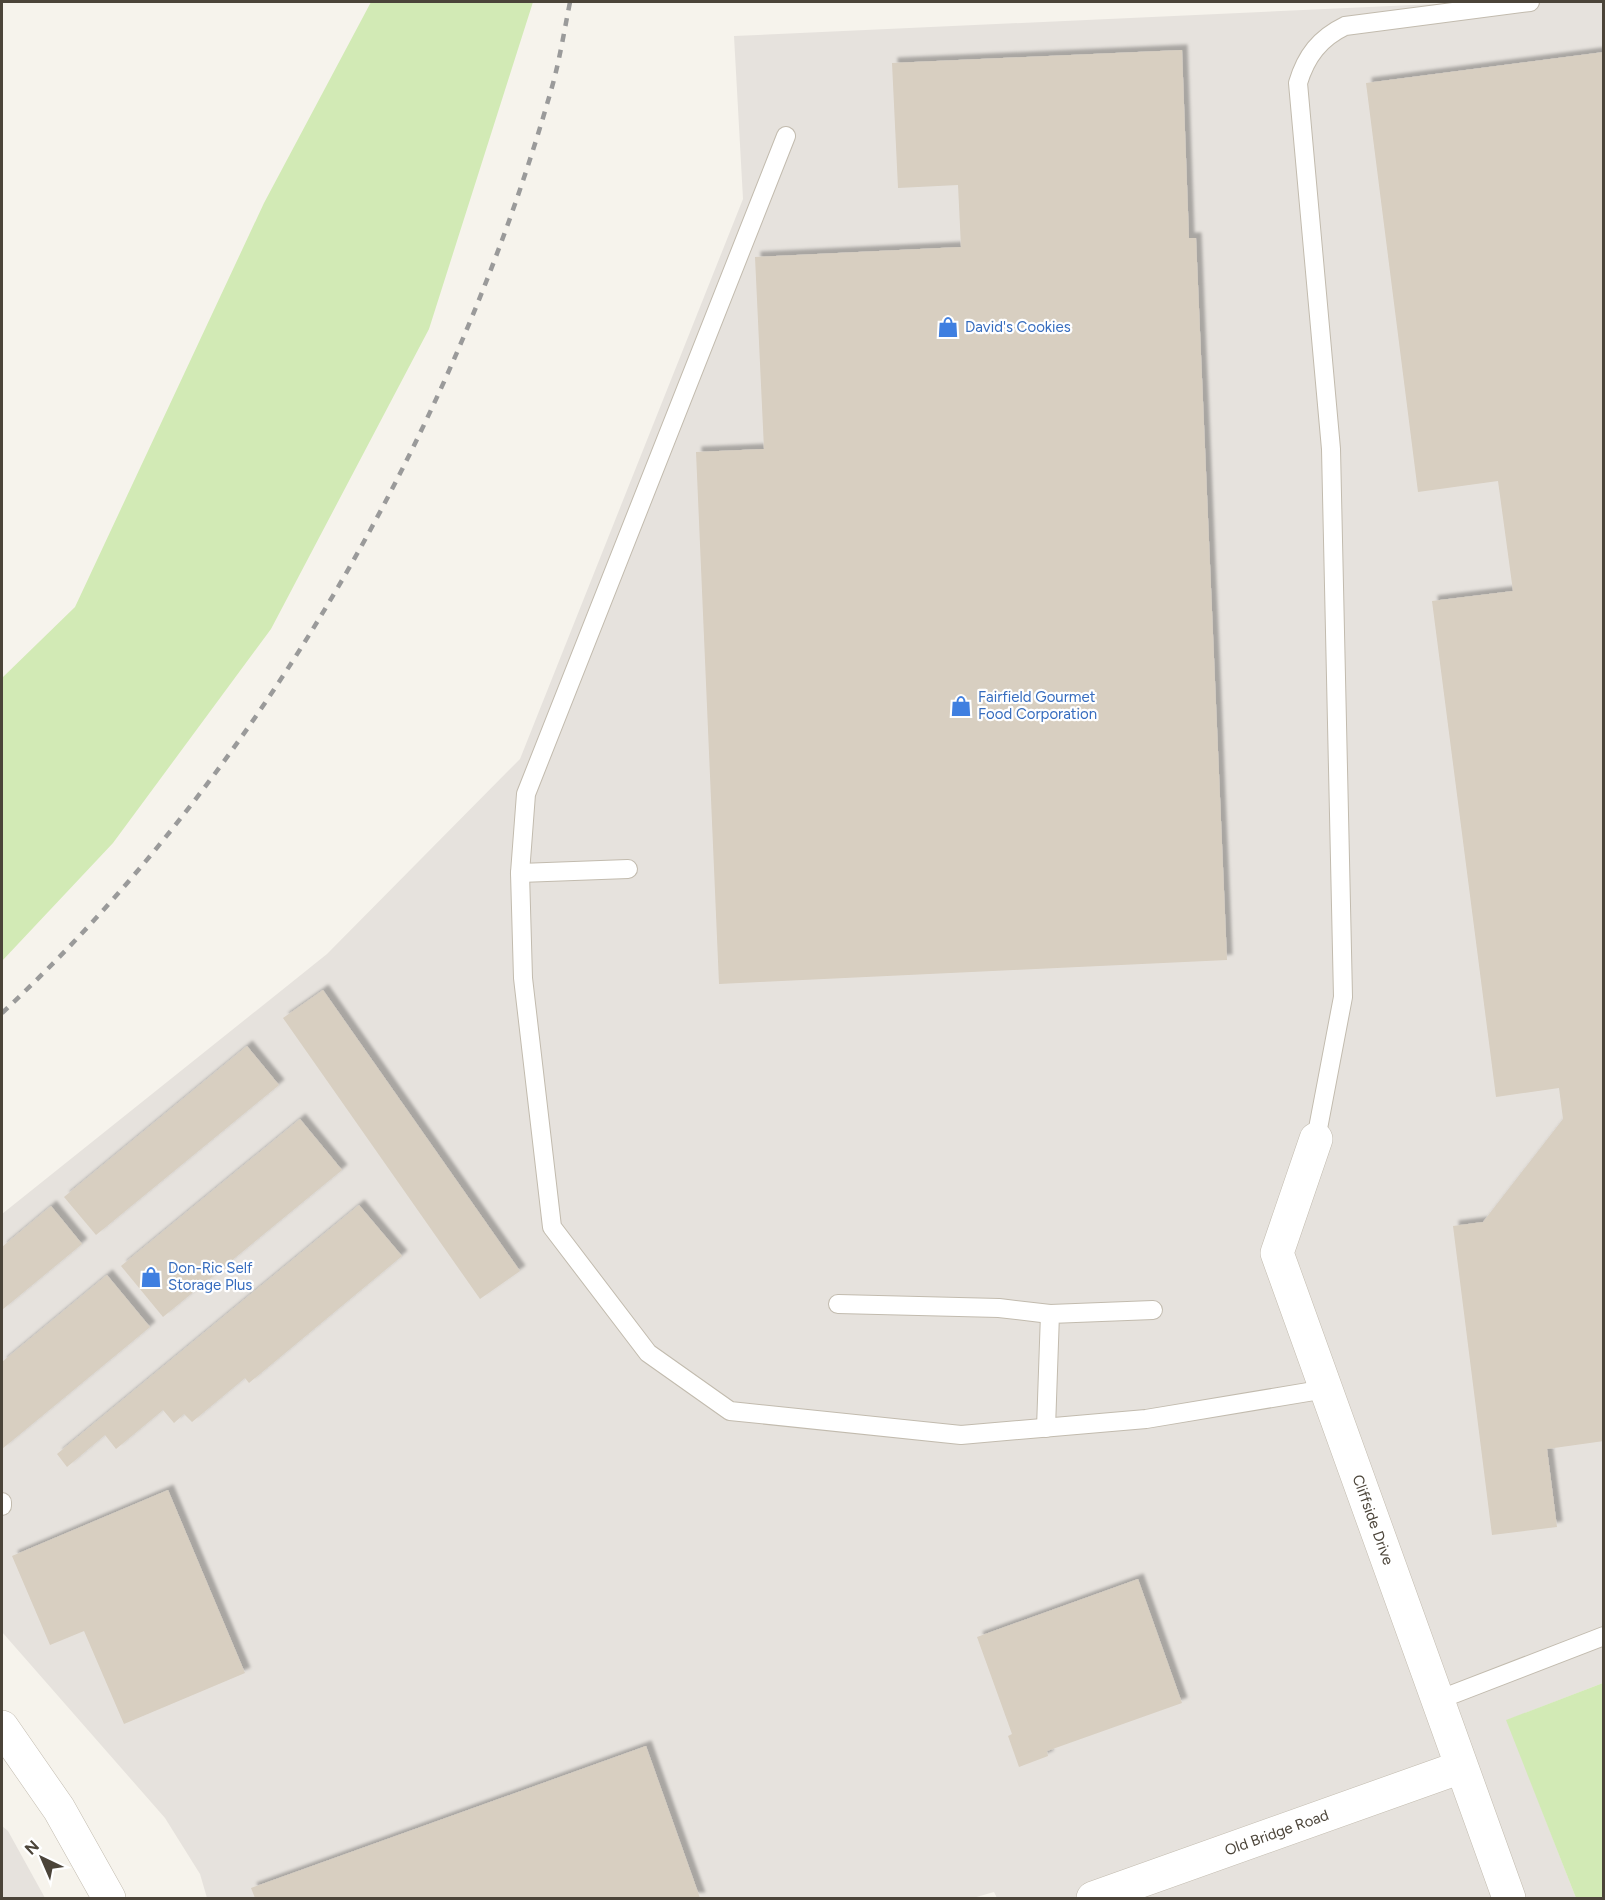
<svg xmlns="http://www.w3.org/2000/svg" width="1605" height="1900" font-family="Figtree,sans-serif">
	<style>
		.industrial { fill: #e6e2dd }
		.green { fill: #d2eab5 }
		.building { fill: #d8cfc1; filter: url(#shadow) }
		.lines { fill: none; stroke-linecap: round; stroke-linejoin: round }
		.service-casing { stroke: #c2bbae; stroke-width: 20 }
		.minor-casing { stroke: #c2bbae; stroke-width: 34 }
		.tertiary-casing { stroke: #c2bbae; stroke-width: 34 }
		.service { stroke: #fff; stroke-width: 18 }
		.minor { stroke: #fff; stroke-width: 33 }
		.tertiary { stroke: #fff; stroke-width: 33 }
		.rail { stroke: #9a9a9a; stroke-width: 4.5; stroke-dasharray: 8 8; stroke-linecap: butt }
		.labels { text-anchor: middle; stroke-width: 4.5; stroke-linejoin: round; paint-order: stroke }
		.shop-label { font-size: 15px; fill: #366cbe; stroke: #fff; text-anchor: start }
		.street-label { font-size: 15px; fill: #4b4439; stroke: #fff }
	</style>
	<defs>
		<filter id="shadow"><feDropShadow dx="5.5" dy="-5.5" stdDeviation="1.5" flood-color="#0004"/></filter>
	</defs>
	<rect width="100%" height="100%" fill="#f6f3ec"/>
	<g class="industrial">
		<path d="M1479,2H1603V1683L1507,1720L1576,1898H997L994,1892L973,1898H207L200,1874L165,1818L2,1632V1214L327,954L520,759L743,199L734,36Z"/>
		<path d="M2,1826L8,1831L45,1898H2Z"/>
	</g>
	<g class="green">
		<path d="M371,2H533L429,329L271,629L113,843L2,961V678L75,607L264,203Z"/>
		<path d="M1603,1683V1898H1576L1506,1720Z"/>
	</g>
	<g class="building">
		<path d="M1182,50L1189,238H1196L1227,960L719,984L696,452L764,449L755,257L961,247L958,185L898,188L892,63Z"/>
		<path d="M1604,52V1441L1547,1449L1557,1527L1492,1535L1453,1226L1483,1222L1563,1119L1559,1088L1496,1097L1432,601L1513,591L1498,481L1418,492L1366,83Z"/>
		<path d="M323,990L520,1271L480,1299L283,1018Z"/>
		<path d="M247,1046L279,1085L96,1235L64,1197Z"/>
		<path d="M300,1119L342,1170L163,1317L121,1266Z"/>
		<path d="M359,1205L402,1256L249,1383L245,1378L192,1422L184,1414L174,1423L163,1410L116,1449L105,1435L67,1467L57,1454Z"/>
		<path d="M51,1206L82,1244L2,1310V1247Z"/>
		<path d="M107,1275L150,1327L2,1449V1362Z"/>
		<path d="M168,1490L245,1673L124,1724L84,1631L50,1645L12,1556Z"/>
		<path d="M1138,1579L1182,1703L1047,1751L1048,1756L1019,1767L1008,1736L1012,1734L977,1637Z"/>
		<path d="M646,1746L700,1898H255L251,1888Z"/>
	</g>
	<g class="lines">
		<defs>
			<g id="service">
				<path d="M786,136L526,794L520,873L523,978L552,1227L648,1353L730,1411L961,1435L1146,1419L1326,1389"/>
				<path d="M520,873L628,869"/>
				<path d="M1316,1139L1343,997L1331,449L1298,83C1306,56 1320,38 1345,26L1530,2"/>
				<path d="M838,1304L999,1308L1050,1314"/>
				<path d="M1046,1428L1050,1314L1153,1310"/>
				<path d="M2,1502V1506"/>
				<path d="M1438,1700L1604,1636"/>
			</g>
			<g id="minor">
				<path id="s1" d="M1316,1139L1277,1253L1509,1898"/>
				<path id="s2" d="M1093,1898L1461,1767"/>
			</g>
			<path id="tertiary" d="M2,1727L59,1809L109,1898"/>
		</defs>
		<use href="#service" class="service-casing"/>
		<use href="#minor" class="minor-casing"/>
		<use href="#tertiary" class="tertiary-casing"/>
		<use href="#service" class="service"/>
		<use href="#minor" class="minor"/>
		<use href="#tertiary" class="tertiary"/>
		<path class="rail" d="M2,1013C260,773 453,431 550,94C559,64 564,32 570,2"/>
	</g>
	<defs>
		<symbol id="shop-bare" viewBox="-9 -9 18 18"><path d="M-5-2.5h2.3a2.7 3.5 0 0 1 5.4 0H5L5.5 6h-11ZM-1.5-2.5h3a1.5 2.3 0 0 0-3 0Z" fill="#3f7fe0" stroke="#fff" stroke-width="2.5" paint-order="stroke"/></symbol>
	</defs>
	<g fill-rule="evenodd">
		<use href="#shop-bare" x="933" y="312" width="30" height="30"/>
		<use href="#shop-bare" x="946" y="691" width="30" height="30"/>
		<use href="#shop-bare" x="136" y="1262" width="30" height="30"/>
	</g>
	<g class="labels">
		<g class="shop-label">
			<text x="965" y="332">David's Cookies</text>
			<text x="978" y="702">Fairfield Gourmet<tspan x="978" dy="17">Food Corporation</tspan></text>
			<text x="168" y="1273">Don-Ric Self<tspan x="168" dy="17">Storage Plus</tspan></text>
		</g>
		<g class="street-label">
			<text dy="5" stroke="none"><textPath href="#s1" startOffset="404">Cliffside Drive</textPath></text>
			<text dy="5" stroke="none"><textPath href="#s2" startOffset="195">Old Bridge Road</textPath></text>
		</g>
	</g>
	<rect width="1605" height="1900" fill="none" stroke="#4b4439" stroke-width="6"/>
	<g transform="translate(42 1858) rotate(316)" stroke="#ffffff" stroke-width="4.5" paint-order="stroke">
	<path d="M0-4.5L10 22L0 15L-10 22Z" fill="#4b4439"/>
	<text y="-9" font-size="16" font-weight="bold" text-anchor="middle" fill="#4b4439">N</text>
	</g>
</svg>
